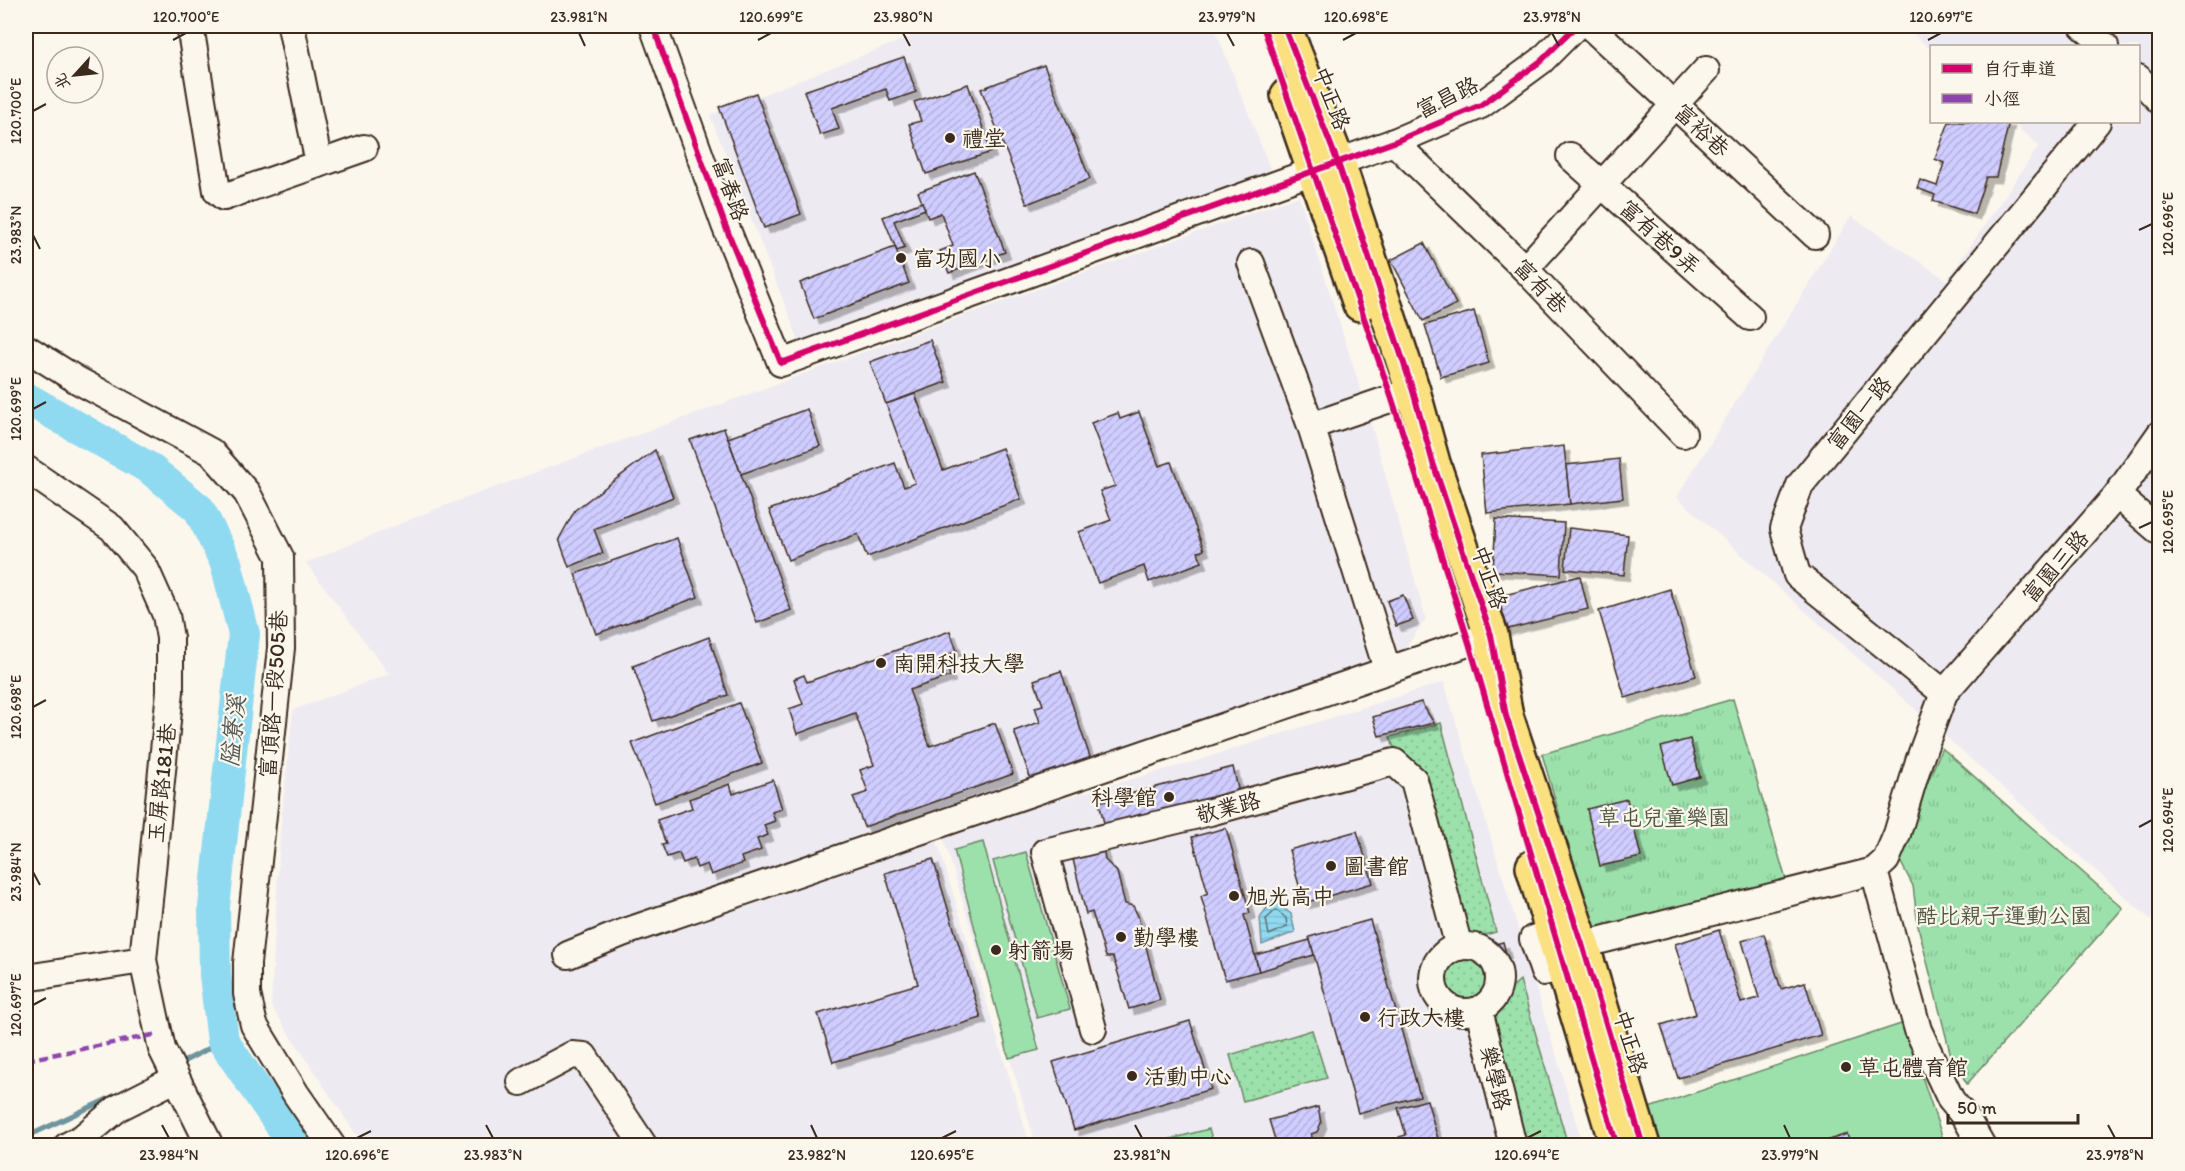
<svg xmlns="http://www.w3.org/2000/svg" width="2185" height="1171" font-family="Itim,'LXGW WenKai TC',sans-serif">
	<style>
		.built { fill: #eeeaf2 }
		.grass { fill: url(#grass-dots); stroke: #6c8665; stroke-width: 1.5 }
		.park { fill: url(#park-tufts); stroke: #6c8665; stroke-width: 1.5 }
		.pitch { fill: #9ce1ac; stroke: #6c8665; stroke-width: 1.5 }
		.water { fill: url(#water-rules); stroke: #6e949d; stroke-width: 1.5 }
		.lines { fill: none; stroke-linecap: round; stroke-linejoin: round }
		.shore { stroke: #5d7072; stroke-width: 1.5 }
		.stream { stroke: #6e949d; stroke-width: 5 }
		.river { stroke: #90daf1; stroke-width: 32 }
		.building { fill: url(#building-hatch); stroke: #3b2a1e; stroke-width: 1.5; filter: url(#shadow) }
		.minor-casing { stroke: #3b2a1e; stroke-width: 30 }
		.major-casing { stroke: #3b2a1e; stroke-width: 38 }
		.minor { stroke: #fbf7ec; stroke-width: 26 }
		.major { stroke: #fbe080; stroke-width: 33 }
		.quiet { stroke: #8e44ad; stroke-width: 4.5; stroke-dasharray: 9 4.5; stroke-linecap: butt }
		.cycleway-casing { stroke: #fbf7ec; stroke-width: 10 }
		.cycleway { stroke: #d6006c; stroke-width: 6 }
		.ticks { fill: none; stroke: #3b2a1e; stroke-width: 2 }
		.poi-dot { fill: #3b2a1e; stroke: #fbf7ec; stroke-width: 2 }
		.labels { text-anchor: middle; stroke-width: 4.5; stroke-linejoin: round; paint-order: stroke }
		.street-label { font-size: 22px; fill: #3b2a1e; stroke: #fbf7ec }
		.poi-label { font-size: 22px; fill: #3b2a1e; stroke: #fbf7ec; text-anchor: start }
		.park-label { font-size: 22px; fill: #535842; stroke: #fbf7ec }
		.water-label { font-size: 24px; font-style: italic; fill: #505653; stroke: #fbf7ec }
		.neatline { fill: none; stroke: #3b2a1e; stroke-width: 2 }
		.ticks-label { font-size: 15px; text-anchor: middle; fill: #3b2a1e }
	</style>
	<defs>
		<pattern id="grass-dots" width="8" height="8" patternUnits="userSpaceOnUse" patternTransform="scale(1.5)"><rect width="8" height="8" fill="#9ce1ac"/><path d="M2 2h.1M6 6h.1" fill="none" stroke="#87c194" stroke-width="1.8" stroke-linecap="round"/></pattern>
		<pattern id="park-tufts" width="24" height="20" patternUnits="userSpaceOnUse" patternTransform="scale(1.5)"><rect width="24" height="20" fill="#9ce1ac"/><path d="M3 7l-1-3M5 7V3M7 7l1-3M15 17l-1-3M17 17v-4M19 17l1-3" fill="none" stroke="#87c194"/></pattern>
		<pattern id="water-rules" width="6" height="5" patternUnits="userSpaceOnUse" patternTransform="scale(1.5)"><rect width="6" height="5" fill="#90daf1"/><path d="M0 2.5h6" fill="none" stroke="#7dbbce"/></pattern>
		<pattern id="building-hatch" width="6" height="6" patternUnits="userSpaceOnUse" patternTransform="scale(1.5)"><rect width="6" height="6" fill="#cfccff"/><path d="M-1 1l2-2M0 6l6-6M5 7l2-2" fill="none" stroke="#b3afda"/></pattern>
		<filter id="shadow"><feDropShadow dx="5.5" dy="5.5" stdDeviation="0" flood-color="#0004"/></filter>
	</defs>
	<rect width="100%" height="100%" fill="#fbf7ec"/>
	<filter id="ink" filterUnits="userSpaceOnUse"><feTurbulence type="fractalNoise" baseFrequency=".0167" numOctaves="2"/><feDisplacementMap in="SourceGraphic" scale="12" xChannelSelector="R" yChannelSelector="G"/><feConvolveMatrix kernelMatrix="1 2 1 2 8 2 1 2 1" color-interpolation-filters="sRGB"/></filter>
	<g filter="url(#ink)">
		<g class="built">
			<path d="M938,26H1214L1272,173L800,343L710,115Z"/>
			<path d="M1904,26H2159V927L1677,497L1851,216L1947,280L2039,146L2012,122H2138V46H1932L1931,50Z"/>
			<path d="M1299,196L1366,406L1426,619L1403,651L1326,693L930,818L1030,1145H363L271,1006L280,833L293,710L389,674L306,563L436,509L945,322Z"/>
			<path d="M1444,682L1583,1145H1036L942,833L1199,760Z"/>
		</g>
		<g class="grass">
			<path d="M1441,723L1496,932L1464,941L1390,737Z"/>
			<circle cx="1464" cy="979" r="23"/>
			<path d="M1520,980L1568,1145H1520L1486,1011Z"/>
			<path d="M1312,1030L1327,1078L1243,1101L1230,1055Z"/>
		</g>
		<g class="park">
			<path d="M1733,699L1786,880L1594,935L1542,754Z"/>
			<path d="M1942,748L2123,908L1967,1084L1951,1056L1918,926L1913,886L1897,855Z"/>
		</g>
		<g class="pitch">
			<path d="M983,842L1039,1050L1009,1058L954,850Z"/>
			<path d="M1026,852L1070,1009L1037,1018L993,861Z"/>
			<path d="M1904,1023L1945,1145H1654L1643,1110Z"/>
			<path d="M1209,1129L1214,1145H1148Z"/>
		</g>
		<path class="water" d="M1273,900L1291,914L1295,932L1262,945L1260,917Z"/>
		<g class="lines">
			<path class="shore" d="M1276,910L1286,918L1287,927L1269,935L1266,919Z"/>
			<g class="stream">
				<path d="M179,1064L223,1041"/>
				<path d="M26,1137L116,1095"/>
			</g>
			<path class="river" d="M26,398L149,468L199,509L226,563L244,634L214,907L215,975L223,1041L295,1146"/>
		</g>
		<g class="building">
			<path d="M904,57L916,92L890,101L886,89L832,108L839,129L820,135L804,91Z"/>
			<path d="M1044,65L1090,179L1027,204L981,89Z"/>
			<path d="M968,84L991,152L926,174L909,124L921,121L914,102Z"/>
			<path d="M756,93L801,214L764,228L719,107Z"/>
			<path d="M1949,122H2009L1996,177H1986L1974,214L1933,201L1935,195L1917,188L1920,180L1937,186L1944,163L1935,159Z"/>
			<path d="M974,171L1005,252L949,273L940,251L953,246L941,213L928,218L918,192Z"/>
			<path d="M922,202L925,209L894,221L905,248L897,251L883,217Z"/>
			<path d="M1424,243L1456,304L1423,321L1391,260Z"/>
			<path d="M895,247L909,283L814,319L800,283Z"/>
			<path d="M1474,311L1489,363L1441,377L1425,325Z"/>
			<path d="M930,340L946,382L886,404L870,362Z"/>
			<path d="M915,394L943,470L1002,448L1021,499L867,557L858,534L788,560L769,510L895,463L904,487L915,483L886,404Z"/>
			<path d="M807,409L820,446L741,474L728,438Z"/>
			<path d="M1139,412L1159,466L1171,462L1204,550L1198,552L1202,562L1149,582L1144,566L1098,583L1079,532L1111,520L1100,491L1115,486L1091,423L1118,413L1120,419Z"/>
			<path d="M724,428L791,610L757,623L690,440Z"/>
			<path d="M1564,446L1570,504L1487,513L1481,455Z"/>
			<path d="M655,450L673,497L594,529L603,553L569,567L559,539L575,510Z"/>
			<path d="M1619,459L1623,498L1570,504L1566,465Z"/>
			<path d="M1496,519L1564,523L1561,575L1493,571Z"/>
			<path d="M1569,528L1628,535L1624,575L1565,569Z"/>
			<path d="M677,538L698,597L596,634L575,574Z"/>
			<path d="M1580,576L1588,609L1496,632L1488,599Z"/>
			<path d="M1670,589L1696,676L1625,698L1599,611Z"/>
			<path d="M1403,595L1413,620L1396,626L1387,601Z"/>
			<path d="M950,631L957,651L943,657L950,676L909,690L930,746L995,723L1013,774L864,827L853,797L868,792L860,770L874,765L855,713L797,734L789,709L803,704L794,679L804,675L807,682Z"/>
			<path d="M709,637L728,695L653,721L633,666Z"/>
			<path d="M1061,671L1091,760L1031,780L1014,731L1040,722L1035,707L1043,705L1034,680Z"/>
			<path d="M1421,702L1434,723L1379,736L1373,717Z"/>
			<path d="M739,703L762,763L655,803L632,743Z"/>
			<path d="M1690,739L1700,777L1672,785L1661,747Z"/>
			<path d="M1233,767L1239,793L1105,827L1099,802Z"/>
			<path d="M773,780L782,809L772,812L775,821L764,825L768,835L757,839L761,850L741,857L743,863L711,875L707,864L697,868L694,859L683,863L679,853L667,857L662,845L666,844L657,820L692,808L689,799L730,784L733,794Z"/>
			<path d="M1627,799L1641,857L1600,866L1587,809Z"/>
			<path d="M1226,828L1250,913L1244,915L1259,971L1225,980L1201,896L1208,893L1192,837Z"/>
			<path d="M1357,831L1373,883L1304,903L1289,850Z"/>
			<path d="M1103,846L1105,860L1117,872L1125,904L1133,906L1138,916L1160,1000L1129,1009L1113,957H1106L1092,912L1086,914L1072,855Z"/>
			<path d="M933,859L981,1018L833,1062L818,1014L918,984L885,873Z"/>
			<path d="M1370,920L1420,1096L1358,1113L1309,937Z"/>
			<path d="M1719,930L1741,1003L1759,998L1742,941L1764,934L1781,989L1805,982L1821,1035L1678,1078L1661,1025L1696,1014L1675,944Z"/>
			<path d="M1310,940L1314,955L1259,971L1255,955Z"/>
			<path d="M1503,942L1506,953L1495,956L1492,945Z"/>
			<path d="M1190,1021L1211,1089L1074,1130L1053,1062Z"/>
			<path d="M1427,1100L1440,1146H1401L1399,1137L1406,1135L1398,1108Z"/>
			<path d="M1318,1107L1321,1123L1317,1132L1311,1134L1315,1146H1277L1269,1120Z"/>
			<path d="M1847,1134L1851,1146H1812Z"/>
		</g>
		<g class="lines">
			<defs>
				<g id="minor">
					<path d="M190,26L217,191L224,197L364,148"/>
					<path d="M291,26L319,164"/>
					<path d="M653,26L725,225L781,363L1394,142L1481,105L1541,61L1576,26"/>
					<path d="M1590,26L1815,235"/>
					<path d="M2083,26L2105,46"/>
					<path d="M2138,78L2160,101"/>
					<path d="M1394,142L1525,269L1683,434"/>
					<path d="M1570,156L1750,317"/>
					<path d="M1251,263L1311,426L1387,669"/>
					<path d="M1525,269L1706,70"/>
					<path d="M26,348L77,380L211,452L247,493L280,557L281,648L247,963V994L254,1025L296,1094L332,1146"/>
					<path d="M1311,426L1413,391"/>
					<path d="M26,469L112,528L145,568L166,615L170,638V691L143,960L162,1049L210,1146"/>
					<path d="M2117,495L2160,532"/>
					<path d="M1944,693L1797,575L1784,529L1800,485L2097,122"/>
					<path d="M1553,932L1533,939L1544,972L1564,967"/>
					<circle cx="1466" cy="979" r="33"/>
					<path d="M1566,949L1874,871"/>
					<path d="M568,955L622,933L1491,635"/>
					<path d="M26,978L143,960"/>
					<path d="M1479,1010L1513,1146"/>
					<path d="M1093,1029L1045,852L1210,812L1394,762L1414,780L1459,947"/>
					<path d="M521,1082L572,1055L584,1056L644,1146"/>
					<path d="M67,1146L82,1138L118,1108L175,1079"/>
					<path d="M1982,1146L1966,1118L1951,1100L1918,1030L1874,871L1886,860L1897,834L1919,761L1944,693L2117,495L2160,434"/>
				</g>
				<g id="major">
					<path d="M1284,26L1338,163L1413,391L1433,463L1491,635L1506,716L1582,944L1643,1146"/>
					<path d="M1288,95L1360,304"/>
					<path d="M1533,867L1617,1146"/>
				</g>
			</defs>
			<use href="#minor" class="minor-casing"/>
			<use href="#major" class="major-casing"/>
			<use href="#minor" class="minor"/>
			<use href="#major" class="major"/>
			<path class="quiet" d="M26,1060L158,1034"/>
			<defs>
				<g id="cycleway">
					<path d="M653,26L725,225L781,363L1394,142L1481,105L1541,61L1576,26"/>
					<path d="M1263,26L1392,399L1469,643L1617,1146"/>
					<path d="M1284,26L1338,163L1413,391L1433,463L1491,635L1506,716L1582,944L1643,1146"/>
				</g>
			</defs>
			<use href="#cycleway" class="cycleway-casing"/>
			<use href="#cycleway" class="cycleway"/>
		</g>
	</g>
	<path class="ticks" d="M579,33L585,46M903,33L910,46M1227,33L1234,46M1552,33L1559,46M173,40L186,33M758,40L771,33M1343,40L1356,33M1928,40L1941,33M33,111L46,104M2139,230L2152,224M33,235L40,249M33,409L46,402M2139,528L2152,522M33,707L46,700M2139,827L2152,820M33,872L40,885M33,1005L46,998M162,1125L169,1138M486,1125L493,1138M811,1125L817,1138M1135,1125L1142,1138M1784,1125L1790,1138M2108,1125L2115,1138M357,1138L371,1131M942,1138L956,1131M1527,1138L1541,1131"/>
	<g class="poi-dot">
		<circle cx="950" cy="138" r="6"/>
		<circle cx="901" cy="258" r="6"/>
		<circle cx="881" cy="663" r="6"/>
		<circle cx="1169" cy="797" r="6"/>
		<circle cx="1331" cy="866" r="6"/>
		<circle cx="1234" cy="896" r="6"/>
		<circle cx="1121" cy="937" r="6"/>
		<circle cx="996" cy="950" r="6"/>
		<circle cx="1365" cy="1017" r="6"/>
		<circle cx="1846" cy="1067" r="6"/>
		<circle cx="1132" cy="1076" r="6"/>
	</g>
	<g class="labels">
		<g class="street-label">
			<text transform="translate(1447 97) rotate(-26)" y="8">富昌路</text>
			<text transform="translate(1332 98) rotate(69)" y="8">中正路</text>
			<text transform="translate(1702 130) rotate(43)" y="8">富裕巷</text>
			<text transform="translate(731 189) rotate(70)" y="8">富春路</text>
			<text transform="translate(1660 237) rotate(42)" y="8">富有巷9弄</text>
			<text transform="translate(1541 286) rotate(46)" y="8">富有巷</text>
			<text transform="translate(1859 413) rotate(-51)" y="8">富園一路</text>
			<text transform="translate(2055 566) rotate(-49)" y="8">富園三路</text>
			<text transform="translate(1490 577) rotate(71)" y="8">中正路</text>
			<text transform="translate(273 694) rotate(-86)" y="8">富頂路一段505巷</text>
			<text transform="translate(161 783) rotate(-84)" y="8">玉屏路181巷</text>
			<text transform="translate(1228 807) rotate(-15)" y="8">敬業路</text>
			<text transform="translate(1631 1042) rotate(73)" y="8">中正路</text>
			<text transform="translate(1496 1078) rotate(76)" y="8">樂學路</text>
		</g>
		<g class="poi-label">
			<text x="962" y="146">禮堂</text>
			<text x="913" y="266">富功國小</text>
			<text x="893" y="671">南開科技大學</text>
			<text x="1157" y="805" text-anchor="end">科學館</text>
			<text x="1343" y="874">圖書館</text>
			<text x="1246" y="904">旭光高中</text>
			<text x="1133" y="945">勤學樓</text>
			<text x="1008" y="958">射箭場</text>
			<text x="1377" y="1025">行政大樓</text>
			<text x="1858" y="1075">草屯體育館</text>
			<text x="1144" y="1084">活動中心</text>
		</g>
		<g class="park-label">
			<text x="1664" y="825">草屯兒童樂園</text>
			<text x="2004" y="923">酷比親子運動公園</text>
		</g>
		<g class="water-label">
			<text transform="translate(233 731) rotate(-84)" y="8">隘寮溪</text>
		</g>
	</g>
	<rect width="2185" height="1171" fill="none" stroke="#fbf7ec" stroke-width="66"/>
	<rect x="1930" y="45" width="210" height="78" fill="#fbf7ec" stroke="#aea59a" stroke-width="1.5"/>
	<rect x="1942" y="64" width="30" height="9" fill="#d6006c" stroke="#aea59a" stroke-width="1.5"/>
	<text x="1984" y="75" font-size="18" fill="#3b2a1e">自行車道</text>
	<rect x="1942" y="94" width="30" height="9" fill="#8e44ad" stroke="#aea59a" stroke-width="1.5"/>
	<text x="1984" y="105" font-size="18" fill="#3b2a1e">小徑</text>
	<g transform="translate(75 75) rotate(243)"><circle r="28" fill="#fbf7ec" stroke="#aea59a" stroke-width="1.5"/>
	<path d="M0-4.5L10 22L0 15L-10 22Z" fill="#3b2a1e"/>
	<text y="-9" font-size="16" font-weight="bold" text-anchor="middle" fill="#3b2a1e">北</text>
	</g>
	<path d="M1948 1114v9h130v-9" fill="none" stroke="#3b2a1e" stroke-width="3"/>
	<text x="1957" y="1114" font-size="18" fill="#3b2a1e" stroke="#fbf7ec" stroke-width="4.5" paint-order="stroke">50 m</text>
	<rect x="33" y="33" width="2119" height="1105" class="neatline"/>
	<g class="ticks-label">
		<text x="186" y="22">120.700°E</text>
		<text x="579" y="22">23.981°N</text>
		<text x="771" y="22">120.699°E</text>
		<text x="903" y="22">23.980°N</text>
		<text x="1227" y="22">23.979°N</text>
		<text x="1356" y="22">120.698°E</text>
		<text x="1552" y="22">23.978°N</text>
		<text x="1941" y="22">120.697°E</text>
		<text transform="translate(16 111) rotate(-90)" y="5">120.700°E</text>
		<text transform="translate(2168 224) rotate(-90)" y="5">120.696°E</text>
		<text transform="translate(16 235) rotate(-90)" y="5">23.983°N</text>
		<text transform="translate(16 409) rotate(-90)" y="5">120.699°E</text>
		<text transform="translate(2168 522) rotate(-90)" y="5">120.695°E</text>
		<text transform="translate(16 707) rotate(-90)" y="5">120.698°E</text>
		<text transform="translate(2168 820) rotate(-90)" y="5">120.694°E</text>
		<text transform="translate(16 872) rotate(-90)" y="5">23.984°N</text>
		<text transform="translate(16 1005) rotate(-90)" y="5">120.697°E</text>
		<text x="169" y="1160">23.984°N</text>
		<text x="357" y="1160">120.696°E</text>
		<text x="493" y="1160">23.983°N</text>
		<text x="817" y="1160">23.982°N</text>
		<text x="942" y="1160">120.695°E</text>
		<text x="1142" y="1160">23.981°N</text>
		<text x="1527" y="1160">120.694°E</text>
		<text x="1790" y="1160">23.979°N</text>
		<text x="2115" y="1160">23.978°N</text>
	</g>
</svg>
